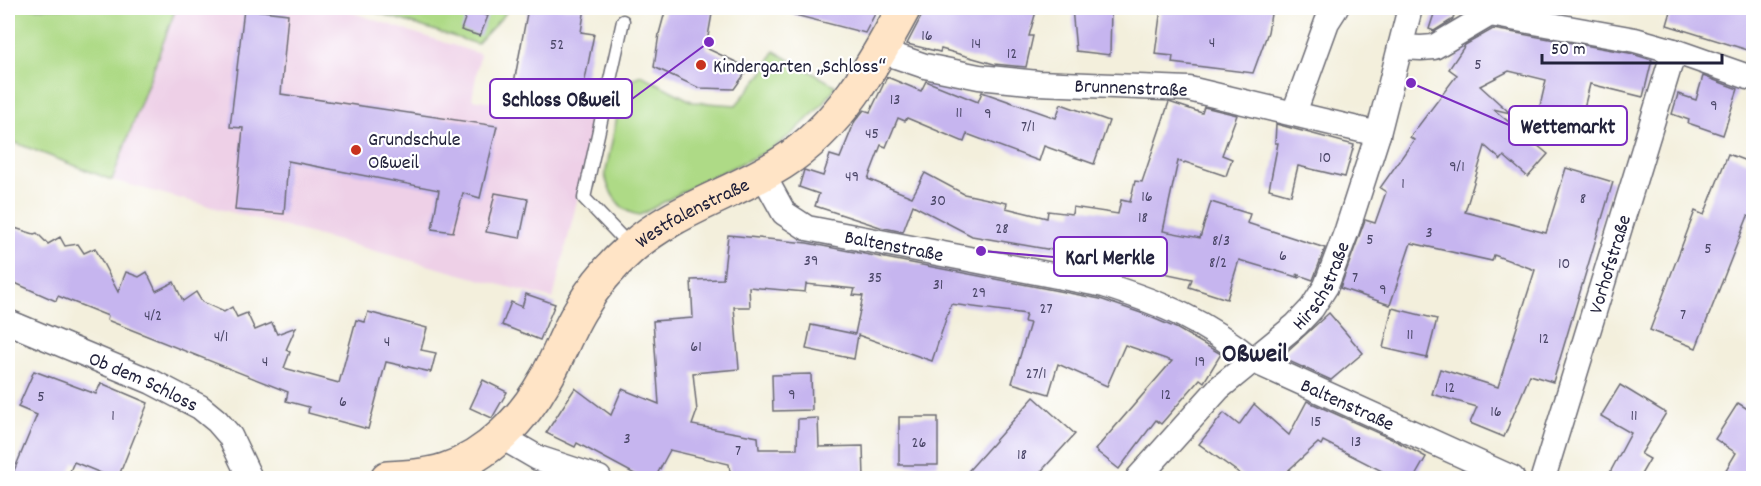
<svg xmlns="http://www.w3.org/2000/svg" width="1761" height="486" font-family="Dekko,sans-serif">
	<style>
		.built { fill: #eed0e7 }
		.green { fill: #aeda86; stroke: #687e60; stroke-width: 1.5 }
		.building { fill: #c6b5ef }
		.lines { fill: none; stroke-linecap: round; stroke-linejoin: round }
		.lane-casing { stroke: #6b6a73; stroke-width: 15 }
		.street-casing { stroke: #6b6a73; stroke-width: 27 }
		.secondary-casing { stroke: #6b6a73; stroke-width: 36 }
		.lane { stroke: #fff; stroke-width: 12 }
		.street { stroke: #fff; stroke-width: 24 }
		.secondary { stroke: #ffe4c6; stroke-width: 33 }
		.poi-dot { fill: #c8321e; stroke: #fff; stroke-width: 2 }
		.labels { text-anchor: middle; stroke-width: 4.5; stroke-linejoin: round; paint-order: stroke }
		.number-label { font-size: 16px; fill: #4b4768 }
		.poi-label { font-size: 20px; fill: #22223b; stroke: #fff; text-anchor: start }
		.street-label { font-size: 20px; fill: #22223b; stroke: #fff }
		.district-label { font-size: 26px; font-weight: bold; fill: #22223b; stroke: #fff }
		.leader { fill: none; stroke: #7b2cbf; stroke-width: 2 }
		.callout-dot { fill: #7b2cbf; stroke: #fff; stroke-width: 2 }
		.callout { fill: #fff; stroke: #7b2cbf; stroke-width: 2 }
		.callout-label { font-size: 21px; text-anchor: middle; font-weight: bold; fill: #22223b }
	</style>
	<rect width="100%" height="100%" fill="#fff"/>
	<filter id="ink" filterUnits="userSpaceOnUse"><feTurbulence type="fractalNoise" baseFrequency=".0167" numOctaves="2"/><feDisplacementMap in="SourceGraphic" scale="12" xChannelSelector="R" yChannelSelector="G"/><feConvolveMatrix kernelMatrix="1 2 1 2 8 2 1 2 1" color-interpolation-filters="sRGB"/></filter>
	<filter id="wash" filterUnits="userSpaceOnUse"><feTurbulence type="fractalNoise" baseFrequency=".008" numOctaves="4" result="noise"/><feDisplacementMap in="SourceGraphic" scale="24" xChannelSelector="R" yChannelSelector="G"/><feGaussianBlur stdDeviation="1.35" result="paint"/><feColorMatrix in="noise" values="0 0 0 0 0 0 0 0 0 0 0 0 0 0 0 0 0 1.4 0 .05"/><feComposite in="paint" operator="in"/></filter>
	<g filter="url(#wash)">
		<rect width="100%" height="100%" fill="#f3efdc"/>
		<path class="built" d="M176,8H338L480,54L472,99L597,119L553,299L112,180Z"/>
		<g class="green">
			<path d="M8,8H176L112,180L8,140Z"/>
			<path d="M363,8H507L505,14L477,44Z"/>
			<path d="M774,51L836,86L822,105L793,133L770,150L701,182L640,215C620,213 609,193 605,175L621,98L627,81L641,75L693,102L736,105L765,70Z"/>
		</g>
		<g id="blocks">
			<g class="building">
				<path d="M528,8H585L581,32L594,34L583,90L560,86L554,95L513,88Z"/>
				<path d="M666,8H713L706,48L749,68L734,89L699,88L654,67L659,34Z"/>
				<path d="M791,8H878L865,33L791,14Z"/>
				<path d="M923,8H1037L1029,36H1033L1026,67L994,64L941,49L940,52L907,44L921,17Z"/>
				<path d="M1072,8H1111L1110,55L1076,51Z"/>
				<path d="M1161,8H1272L1268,32L1253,73L1172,63L1173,56L1155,54Z"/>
				<path d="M1436,8H1456L1453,19L1434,31L1429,29Z"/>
				<path d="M1672,8H1754V52L1667,25Z"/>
				<path d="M244,9L288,14L281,94L497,126L480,198L463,193L453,232L432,229L439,190L288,161L284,214L235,210L243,128L230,127Z"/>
				<path d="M468,10L488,16L480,36L461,30Z"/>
				<path d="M1493,29L1629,53L1652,60L1643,97L1590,84L1583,112L1575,119L1573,128L1537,119L1546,80L1509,71L1480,86L1510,113L1493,109L1548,154L1528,177L1504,156L1501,160L1485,146L1465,212L1546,233L1566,168L1613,182L1553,382L1530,375L1504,437L1470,423L1477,407L1432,394L1440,369L1498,387L1535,270L1494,255L1492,261L1411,243L1390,305L1340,288L1365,220L1375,223L1386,192L1380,188L1414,140L1410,137L1457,75L1449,69L1465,45Z"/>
				<path d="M1703,76L1738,89L1723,135L1688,123L1689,120L1672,114L1678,94L1696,100Z"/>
				<path d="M887,77L921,91L926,81L978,102L982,92L1056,118L1061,104L1109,121L1094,164L1044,146L1039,161L967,134L964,142L907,118L905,121L898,118L886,147L881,145L868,179L912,197L925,173L964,194L1007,203L1006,208L1047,218L1048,211L1072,214L1073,207L1118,214L1121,200L1130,202L1135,181L1142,182L1169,102L1202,113L1204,107L1237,115L1222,155L1232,159L1226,176L1185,162L1184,163L1178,161L1163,231L1200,238L1211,202L1250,214L1247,223L1325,248L1313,280L1296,274L1300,278L1239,260L1227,299L1189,287L1192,279L1121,264V262L972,236L913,205L903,232L880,227L815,206L819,194L799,187L804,170L823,176L830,155L840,158L855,121L864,110L870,112Z"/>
				<path d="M1276,124L1354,145L1345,177L1298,166L1291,195L1269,189L1278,143H1275Z"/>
				<path d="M1728,154L1754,164V219L1748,216L1696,348L1650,330L1695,211L1704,215Z"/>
				<path d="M495,193L528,199L520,238L486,232Z"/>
				<path d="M8,226L34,234L37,233L48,244L60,237L65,246L78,244L84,253L95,248L118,292L126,272L139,277L147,272L156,291L174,282L183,301L196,292L202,302L224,312L232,307L237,317L247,313L255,330L272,323L277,334L296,327L286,350L290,352L284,368L339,383L356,320L365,322L368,312L427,328L421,350L436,353L431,372L386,362L368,429L308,413L309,407L286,401L288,392L107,320L108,316L58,296L56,301L8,280Z"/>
				<path d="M728,235L807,243L1100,299L1141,313L1176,328L1221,354L1204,382L1200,379L1161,424L1156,420L1119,469L1095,450L1172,361L1125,345L1107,386L1058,364L1049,394L1012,383L1030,323L1024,322L1026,314L951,304L932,361L858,335L854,359L806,349L811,325L855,334L863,296L853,295L855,289L806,284L805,292L749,287L750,307H734L739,369L693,373L697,411L692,425L758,437L759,449H797L798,419L818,418L819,447L863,446L864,478H731L729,464L670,450L655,478H642L577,443L575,447L546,433L575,388L611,415L622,389L659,404L653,321L693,318L691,280L723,279Z"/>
				<path d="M526,294L555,304L540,340L502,325L511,302L522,307Z"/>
				<path d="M1392,308L1437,319L1427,358L1383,348Z"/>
				<path d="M1329,313L1363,353L1331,380L1291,362L1284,354Z"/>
				<path d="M34,371L96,394L101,383L148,403L118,478H113L74,462L67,478H11L37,415L18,407Z"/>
				<path d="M811,374L812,410L773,411L772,375Z"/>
				<path d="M483,380L507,392L492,418L470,408Z"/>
				<path d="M1620,385L1666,413L1641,454L1650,459L1639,478H1607L1631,433L1601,416Z"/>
				<path d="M1034,397L1075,434L1035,478H962Z"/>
				<path d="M1307,401L1398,442L1426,457L1414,478H1391L1381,473L1382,471L1323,441L1321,445L1318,443L1280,478H1246L1199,444L1224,413L1239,425L1254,404L1289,435Z"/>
				<path d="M1738,403L1754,413V478H1721L1736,453L1715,439Z"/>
				<rect x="899" y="417" width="39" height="48"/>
			</g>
		</g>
	</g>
	<g filter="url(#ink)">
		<use href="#blocks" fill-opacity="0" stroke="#6b6a73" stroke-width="1.5"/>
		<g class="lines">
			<defs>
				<path id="lane" d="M623,21L584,198L631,247"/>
				<g id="street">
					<path d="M1400,47L1421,48L1434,47L1490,14L1635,40L1674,51L1754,79"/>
					<path id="s1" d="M881,51L925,66L979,77L1038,83L1189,89L1378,134"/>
					<path d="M1294,113L1327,22L1336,8"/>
					<path id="s2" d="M762,173L784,213L807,228L1104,285C1164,304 1204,321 1254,361L1512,478"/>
					<path id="s3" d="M8,322L152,382L200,407L217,421L230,436L250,478"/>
					<path d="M500,436L538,458L599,478"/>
					<path id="s4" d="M1138,478L1219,388L1296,325L1312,308L1326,286L1347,230L1378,134L1410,8"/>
					<path id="s5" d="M1543,478L1674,51"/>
				</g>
				<g id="secondary">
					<path id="s6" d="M387,478C407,477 426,476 445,470C488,456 524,418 545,380C559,357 567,330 582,307C594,286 613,264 631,248C675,209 733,194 782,163C839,127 873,66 904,8"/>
				</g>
			</defs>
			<use href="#lane" class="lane-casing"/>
			<use href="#street" class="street-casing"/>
			<use href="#secondary" class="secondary-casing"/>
			<use href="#lane" class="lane"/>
			<use href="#street" class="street"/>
			<use href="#secondary" class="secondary"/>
		</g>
	</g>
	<g class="poi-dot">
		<circle cx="701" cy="65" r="6"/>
		<circle cx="356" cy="150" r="6"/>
	</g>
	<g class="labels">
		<g class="number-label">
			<text x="927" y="40">16</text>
			<text x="1212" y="47">4</text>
			<text x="976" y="48">14</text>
			<text x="557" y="49">52</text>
			<text x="1012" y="58">12</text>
			<text x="1478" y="69">5</text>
			<text x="895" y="104">13</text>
			<text x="1714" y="110">9</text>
			<text x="959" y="117">11</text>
			<text x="988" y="118">9</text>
			<text x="1028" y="131">7/1</text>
			<text x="872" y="138">45</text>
			<text x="1325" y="162">10</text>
			<text x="1457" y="171">9/1</text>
			<text x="852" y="181">49</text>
			<text x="1403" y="188">1</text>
			<text x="1147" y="201">16</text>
			<text x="1583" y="203">8</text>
			<text x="938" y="205">30</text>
			<text x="1143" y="222">18</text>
			<text x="1002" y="233">28</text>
			<text x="1429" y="237">3</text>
			<text x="1370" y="244">5</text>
			<text x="1221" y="245">8/3</text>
			<text x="1708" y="253">5</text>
			<text x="1283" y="260">6</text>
			<text x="811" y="265">39</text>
			<text x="1218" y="267">8/2</text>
			<text x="1564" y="268">10</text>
			<text x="875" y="282">35</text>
			<text x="1355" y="282">7</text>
			<text x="938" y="289">31</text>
			<text x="1383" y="294">9</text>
			<text x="979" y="297">29</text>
			<text x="1046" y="313">27</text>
			<text x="1683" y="319">7</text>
			<text x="153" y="320">4/2</text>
			<text x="1410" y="339">11</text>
			<text x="221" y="341">4/1</text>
			<text x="1544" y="343">12</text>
			<text x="387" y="346">4</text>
			<text x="696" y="351">61</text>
			<text x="265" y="366">4</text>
			<text x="1200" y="366">19</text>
			<text x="1036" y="378">27/1</text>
			<text x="1450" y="392">12</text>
			<text x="792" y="399">9</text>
			<text x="1166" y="399">12</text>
			<text x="41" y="401">5</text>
			<text x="343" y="406">6</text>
			<text x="1496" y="416">16</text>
			<text x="113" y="420">1</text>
			<text x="1634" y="420">11</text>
			<text x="1316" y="426">15</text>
			<text x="627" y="443">3</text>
			<text x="1356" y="446">13</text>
			<text x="919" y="447">26</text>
			<text x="738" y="455">7</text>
			<text x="1022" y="459">18</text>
		</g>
		<g class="poi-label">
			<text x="713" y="72">Kindergarten „Schloss“</text>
			<text x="368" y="145">Grundschule<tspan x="368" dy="23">Oßweil</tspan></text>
		</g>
		<g class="street-label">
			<text dy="7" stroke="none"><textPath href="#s1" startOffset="254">Brunnenstraße</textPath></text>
			<text dy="7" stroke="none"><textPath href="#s6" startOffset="426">Westfalenstraße</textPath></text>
			<text dy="7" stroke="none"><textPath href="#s2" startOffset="162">Baltenstraße</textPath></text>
			<text dy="7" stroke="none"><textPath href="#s5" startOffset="224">Vorhofstraße</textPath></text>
			<text dy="7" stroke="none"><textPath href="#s4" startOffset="268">Hirschstraße</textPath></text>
			<text dy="7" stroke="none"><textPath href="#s3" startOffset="148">Ob dem Schloss</textPath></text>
			<text dy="7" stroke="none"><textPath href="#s2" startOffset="648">Baltenstraße</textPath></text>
		</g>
		<g class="district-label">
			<text x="1255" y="361">Oßweil</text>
		</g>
	</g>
	<path class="leader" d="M709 42L632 99M1411 83L1509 125M981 251L1054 257"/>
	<g class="callout-dot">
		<circle cx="709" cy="42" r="6"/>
		<circle cx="1411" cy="83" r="6"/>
		<circle cx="981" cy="251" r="6"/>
	</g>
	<g class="callout">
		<rect x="490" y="79" width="142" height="39" rx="6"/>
		<rect x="1509" y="106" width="118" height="39" rx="6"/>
		<rect x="1054" y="237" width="113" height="39" rx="6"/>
	</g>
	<g class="callout-label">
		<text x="561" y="106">Schloss Oßweil</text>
		<text x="1568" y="133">Wettemarkt</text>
		<text x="1110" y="264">Karl Merkle</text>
	</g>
	<rect width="1761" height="486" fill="none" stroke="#fff" stroke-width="30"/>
	<path d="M1542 54v9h180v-9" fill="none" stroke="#22223b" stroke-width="3"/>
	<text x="1551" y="54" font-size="18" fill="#22223b" stroke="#ffffff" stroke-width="4.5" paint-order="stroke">50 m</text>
</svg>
